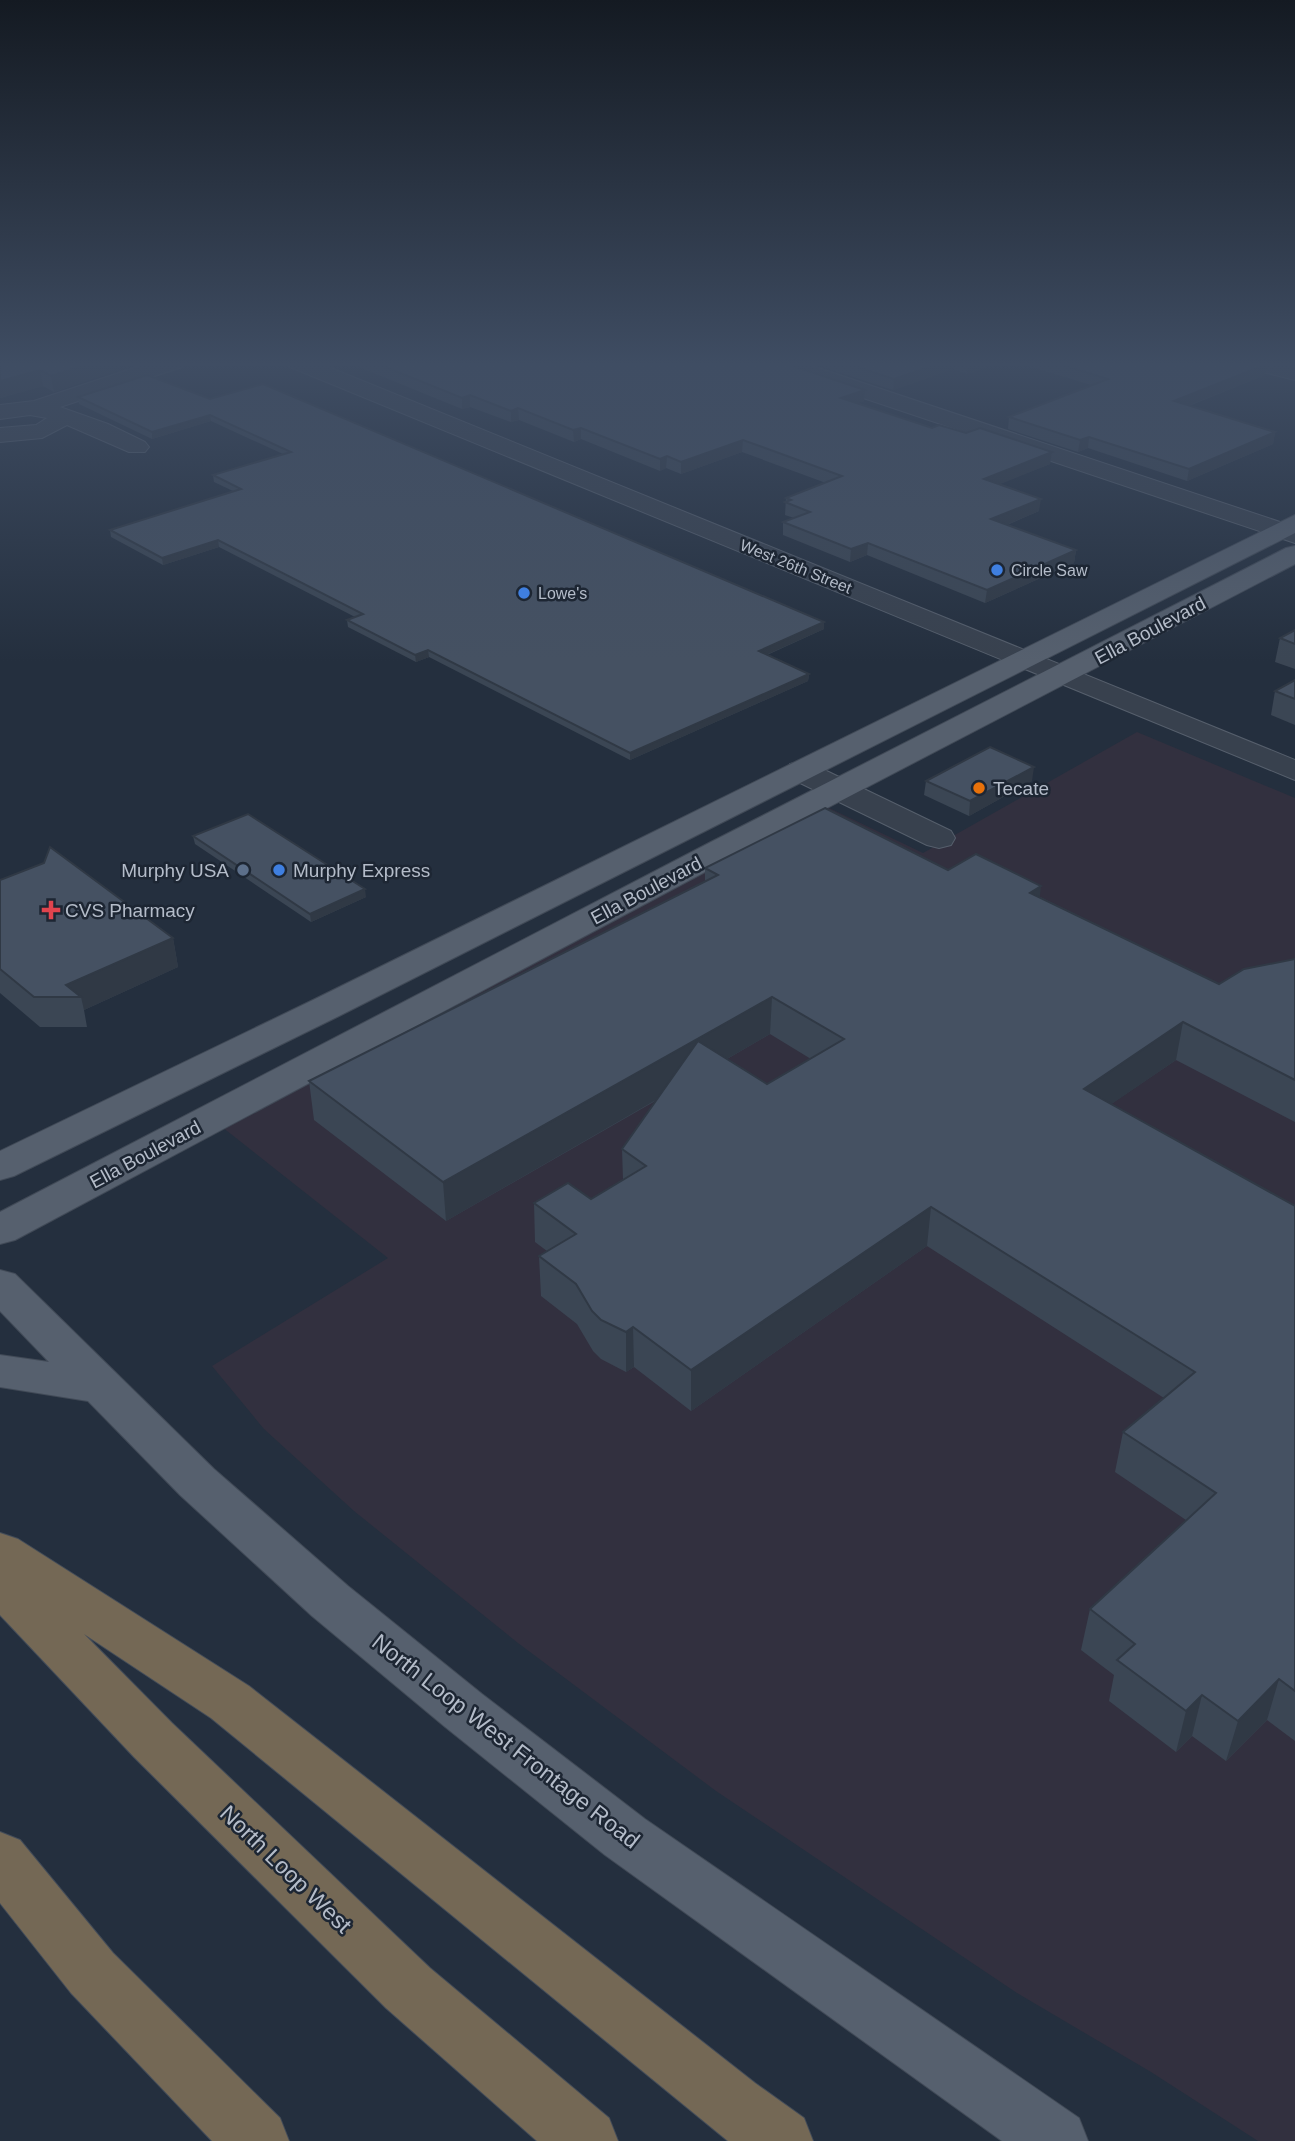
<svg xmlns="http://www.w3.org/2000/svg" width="1295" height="2141" font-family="Arial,sans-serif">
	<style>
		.medical { fill: #32303f }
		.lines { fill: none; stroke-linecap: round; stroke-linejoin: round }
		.minor-casing { stroke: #565f6c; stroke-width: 2 }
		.major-casing { stroke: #414a57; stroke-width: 2 }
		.highway-casing { stroke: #434c59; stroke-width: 2 }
		.minor { fill: #38414e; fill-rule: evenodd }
		.major { fill: #56606e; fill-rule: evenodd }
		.highway { fill: #746855; fill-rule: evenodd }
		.wall { fill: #3b4654; fill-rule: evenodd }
		.shaded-wall { fill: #303945 }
		.building { fill: #455162; stroke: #303945; stroke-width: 2 }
		.shop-dot { fill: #3f7fe0; stroke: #1d2633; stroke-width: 2.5 }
		.food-dot { fill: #e8710a; stroke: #1d2633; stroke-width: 2.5 }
		.service-dot { fill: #5c6f8a; stroke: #1d2633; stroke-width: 2.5 }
		.health-dot { fill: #e0444e; stroke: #1d2633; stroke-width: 2.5 }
		.labels { text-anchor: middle; stroke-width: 5; stroke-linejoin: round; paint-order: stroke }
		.far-street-label { font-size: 16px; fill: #b4bcc9; stroke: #1d2633 }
		.far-poi-label { font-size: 16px; fill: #b4bcc9; stroke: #1d2633; text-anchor: start }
		.street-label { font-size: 19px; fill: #b4bcc9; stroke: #1d2633 }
		.poi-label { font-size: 19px; fill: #b4bcc9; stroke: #1d2633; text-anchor: start }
		.near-street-label { font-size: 23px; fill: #b4bcc9; stroke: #1d2633 }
	</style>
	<rect width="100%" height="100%" fill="#242f3e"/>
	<path class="medical" d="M1137,732L1295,798V2141H1258L1151,2072L1017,1993L716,1791L518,1643L354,1511L264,1429L212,1366L388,1258L222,1127L827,807L923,853Z"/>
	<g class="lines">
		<defs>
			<g id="minor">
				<path d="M152,362H185L182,367L60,407L108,424L145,442L149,447L145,452H129L67,425L42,438L0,442V428L36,425L47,418L30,415L0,419V405L34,401Z"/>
				<path d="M287,362H316L1295,760V780L290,367Z"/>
				<path d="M768,362H800L1295,527V543L771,367Z"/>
				<path d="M1241,362H1275L1295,367V380L1244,367Z"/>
				<path d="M801,762L812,764L951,831L955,838L951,845L939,848L927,845L790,778L785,771L790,764Z"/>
			</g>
			<g id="major">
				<path d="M1295,515V533L339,1016L14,1176L0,1180V1151L313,1000Z"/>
				<path d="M1295,546V564L733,857L15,1240L0,1244V1212L709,843L1286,548Z"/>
				<path d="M0,1270L15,1274L214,1469L348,1586L482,1694L645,1819L1079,2118L1088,2141H1002L605,1855L444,1726L312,1616L180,1495L88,1401L0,1387V1355L49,1362L0,1311Z"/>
			</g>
			<g id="highway">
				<path d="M0,1533L18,1539L249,1686L755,2083L804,2118L813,2141H728L211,1718L84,1634L172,1723L430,1968L609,2118L618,2141H537L386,2008L134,1757L0,1615Z"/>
				<path d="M0,1832L20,1840L113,1953L280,2118L289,2141H212L71,1993L0,1903Z"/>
			</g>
		</defs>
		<use href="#minor" class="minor-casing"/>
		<use href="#major" class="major-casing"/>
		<use href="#highway" class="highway-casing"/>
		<use href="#minor" class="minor"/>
		<use href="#major" class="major"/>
		<use href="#highway" class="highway"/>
	</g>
	<g class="wall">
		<path d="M0,362L121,369L54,392L43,386L0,398Z"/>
		<path d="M353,362H781L865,390L864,401L857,403L932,428L966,433L1052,452L1050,464L999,484L1039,511L1007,525L1076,550L1074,563L985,603L867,555L850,562L783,535V522L794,518L785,515L786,498L826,483L742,452L681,474L666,468L660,471L581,439L574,442L519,420L511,422L470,407L462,409L354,365Z"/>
		<path d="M808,362H1000L967,374L953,369L893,390Z"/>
		<path d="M1015,362H1259L1267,364L1265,375L1189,406L1275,432L1273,444L1187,481L1088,448L1078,452L1008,429L1009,417L1091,385Z"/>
		<path d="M78,397L210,399L824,622V629L767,655L809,674L808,681L630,760L429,657L416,662L348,627L347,620L355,617L219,547L163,565L111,537L110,530L233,491L214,482L213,475L283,454L211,421L152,439L79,404Z"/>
		<path d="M1295,630V669L1275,662L1280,638Z"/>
		<path d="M1295,680V725L1271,715L1275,691Z"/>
		<path d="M926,781H1032L969,816L924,795Z"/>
		<path d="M193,836L366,897L311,922L195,844Z"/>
		<path d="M705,868L948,870L1040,897L1219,984L1295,959V1122L1176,1060L1111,1104L1295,1206V1741L1267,1720L1226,1761L1192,1736L1176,1752L1109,1701L1114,1675L1081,1650L1090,1609L1186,1520L1115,1472L1123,1432L1164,1398L927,1246L691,1411L634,1367L626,1372L601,1359L593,1351L577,1324L541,1296L539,1256L547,1251L535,1242L534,1203L591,1199L623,1180L622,1149L657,1100L446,1221L314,1120L309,1081L705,881ZM770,1034L811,1059L767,1084L727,1059Z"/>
		<path d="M0,880L173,938L178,967L84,1010L87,1027H40L0,993Z"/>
	</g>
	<g class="shaded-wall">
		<path d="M94,362H120L121,369L54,392L51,376Z"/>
		<path d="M943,362H953V369L893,390L894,379Z"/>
		<path d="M970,362H1000L967,374L968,363Z"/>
		<path d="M1267,364L1265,375L1172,412L1174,401Z"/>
		<path d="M40,370L43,386L0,398V381Z"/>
		<path d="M865,390L864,401L840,409L841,398Z"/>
		<path d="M470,395V407L462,409V398Z"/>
		<path d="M518,408L519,420L511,422V411Z"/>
		<path d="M210,415L211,421L152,439V432Z"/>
		<path d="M581,428V439L574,442L573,430Z"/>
		<path d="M1275,432L1273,444L1187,481L1189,469Z"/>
		<path d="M1089,437L1088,448L1078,452L1080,440Z"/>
		<path d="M743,440L742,452L681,474V462Z"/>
		<path d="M1052,452L1050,464L983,491L984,479Z"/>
		<path d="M667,456L666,468L660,471V459Z"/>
		<path d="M1041,499L1039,511L990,532L991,519Z"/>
		<path d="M218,540L219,547L163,565L162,558Z"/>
		<path d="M868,543L867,555L850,562L851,549Z"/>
		<path d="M1076,550L1074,563L985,603L987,590Z"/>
		<path d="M824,622V629L759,658V651Z"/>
		<path d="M428,650L429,657L416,662L415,655Z"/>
		<path d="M809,674L808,681L630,760V753Z"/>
		<path d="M1034,767L1032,781L969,816L970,801Z"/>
		<path d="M1041,886L1037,922L1030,893Z"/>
		<path d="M365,889L366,897L311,922L310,914Z"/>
		<path d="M173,938L178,967L84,1010L81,997L66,985Z"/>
		<path d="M772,997L770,1034L446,1221L443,1182Z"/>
		<path d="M1183,1022L1176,1060L1078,1127L1084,1089Z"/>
		<path d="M931,1207L927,1246L691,1411V1370Z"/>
		<path d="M633,1327L634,1367L626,1372V1332Z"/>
		<path d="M1279,1679L1267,1720L1226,1761L1238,1721Z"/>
		<path d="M1202,1695L1192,1736L1176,1752L1186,1711Z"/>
	</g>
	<g class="building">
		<path d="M0,362H94L51,376L40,370L0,381Z"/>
		<path d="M373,362H781L865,390L841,398L932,428L939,425L966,433L980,428L1052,452L984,479L1041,499L991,519L1076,550L987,590L868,543L851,549L783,522L810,512L785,502L791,500L786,498L842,476L743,440L681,462L667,456L660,459L581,428L573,430L518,408L511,411L470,395L462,398Z"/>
		<path d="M842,362H943L894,379Z"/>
		<path d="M1053,362H1259L1267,364L1174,401L1275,432L1189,469L1089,437L1080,440L1009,417L1108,379Z"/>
		<path d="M147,375L210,399L263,384L824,622L759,651L809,674L630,753L428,650L415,655L347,620L363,614L218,540L162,558L110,530L241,489L213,475L291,452L210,415L152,432L78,397Z"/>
		<path d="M1295,630V644L1280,638Z"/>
		<path d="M1295,680V699L1275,691Z"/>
		<path d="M990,747L1034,767L970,801L926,781Z"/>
		<path d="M825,808L948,870L976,854L1041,886L1030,893L1219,984L1244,969L1295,959V1080L1183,1022L1084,1089L1295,1206V1691L1279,1679L1238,1721L1202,1695L1186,1711L1117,1660L1135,1644L1090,1609L1216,1493L1123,1432L1195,1372L931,1207L691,1370L633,1327L626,1332L601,1320L592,1311L576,1284L539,1256L576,1234L534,1203L568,1183L591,1199L646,1166L622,1149L698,1041L767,1084L844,1039L772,997L443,1182L309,1081L718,875L705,868Z"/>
		<path d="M248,814L365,889L310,914L193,836Z"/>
		<path d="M50,847L173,938L66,985L81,997H34L0,969V880L44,863Z"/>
	</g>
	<linearGradient id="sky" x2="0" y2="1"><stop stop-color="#141a22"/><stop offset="0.55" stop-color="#3f4d63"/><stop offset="1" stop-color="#3f4d63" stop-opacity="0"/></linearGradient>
	<rect width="1295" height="662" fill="url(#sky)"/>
	<g class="shop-dot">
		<circle cx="997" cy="570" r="7"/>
		<circle cx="524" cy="593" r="7"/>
		<circle cx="279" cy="870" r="7"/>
	</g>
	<circle class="food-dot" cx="979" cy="788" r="7"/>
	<circle class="service-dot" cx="243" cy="870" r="7"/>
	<path class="health-dot" d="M47.5 899.5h7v7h7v7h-7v7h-7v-7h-7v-7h7z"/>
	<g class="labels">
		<g class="far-street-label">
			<text transform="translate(796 566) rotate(22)" y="6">West 26th Street</text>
		</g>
		<g class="far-poi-label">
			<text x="1011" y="576">Circle Saw</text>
			<text x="538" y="599">Lowe's</text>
		</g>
		<g class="street-label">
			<text transform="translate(1150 630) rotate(-28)" y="7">Ella Boulevard</text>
			<text transform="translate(646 890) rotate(-28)" y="7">Ella Boulevard</text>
			<text transform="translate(145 1154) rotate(-28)" y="7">Ella Boulevard</text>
		</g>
		<g class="poi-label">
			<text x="993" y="795">Tecate</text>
			<text x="229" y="877" text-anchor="end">Murphy USA</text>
			<text x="293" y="877">Murphy Express</text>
			<text x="65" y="917">CVS Pharmacy</text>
		</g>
		<g class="near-street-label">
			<text transform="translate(506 1741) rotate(38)" y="8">North Loop West Frontage Road</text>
			<text transform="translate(286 1869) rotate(44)" y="8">North Loop West</text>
		</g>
	</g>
</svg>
